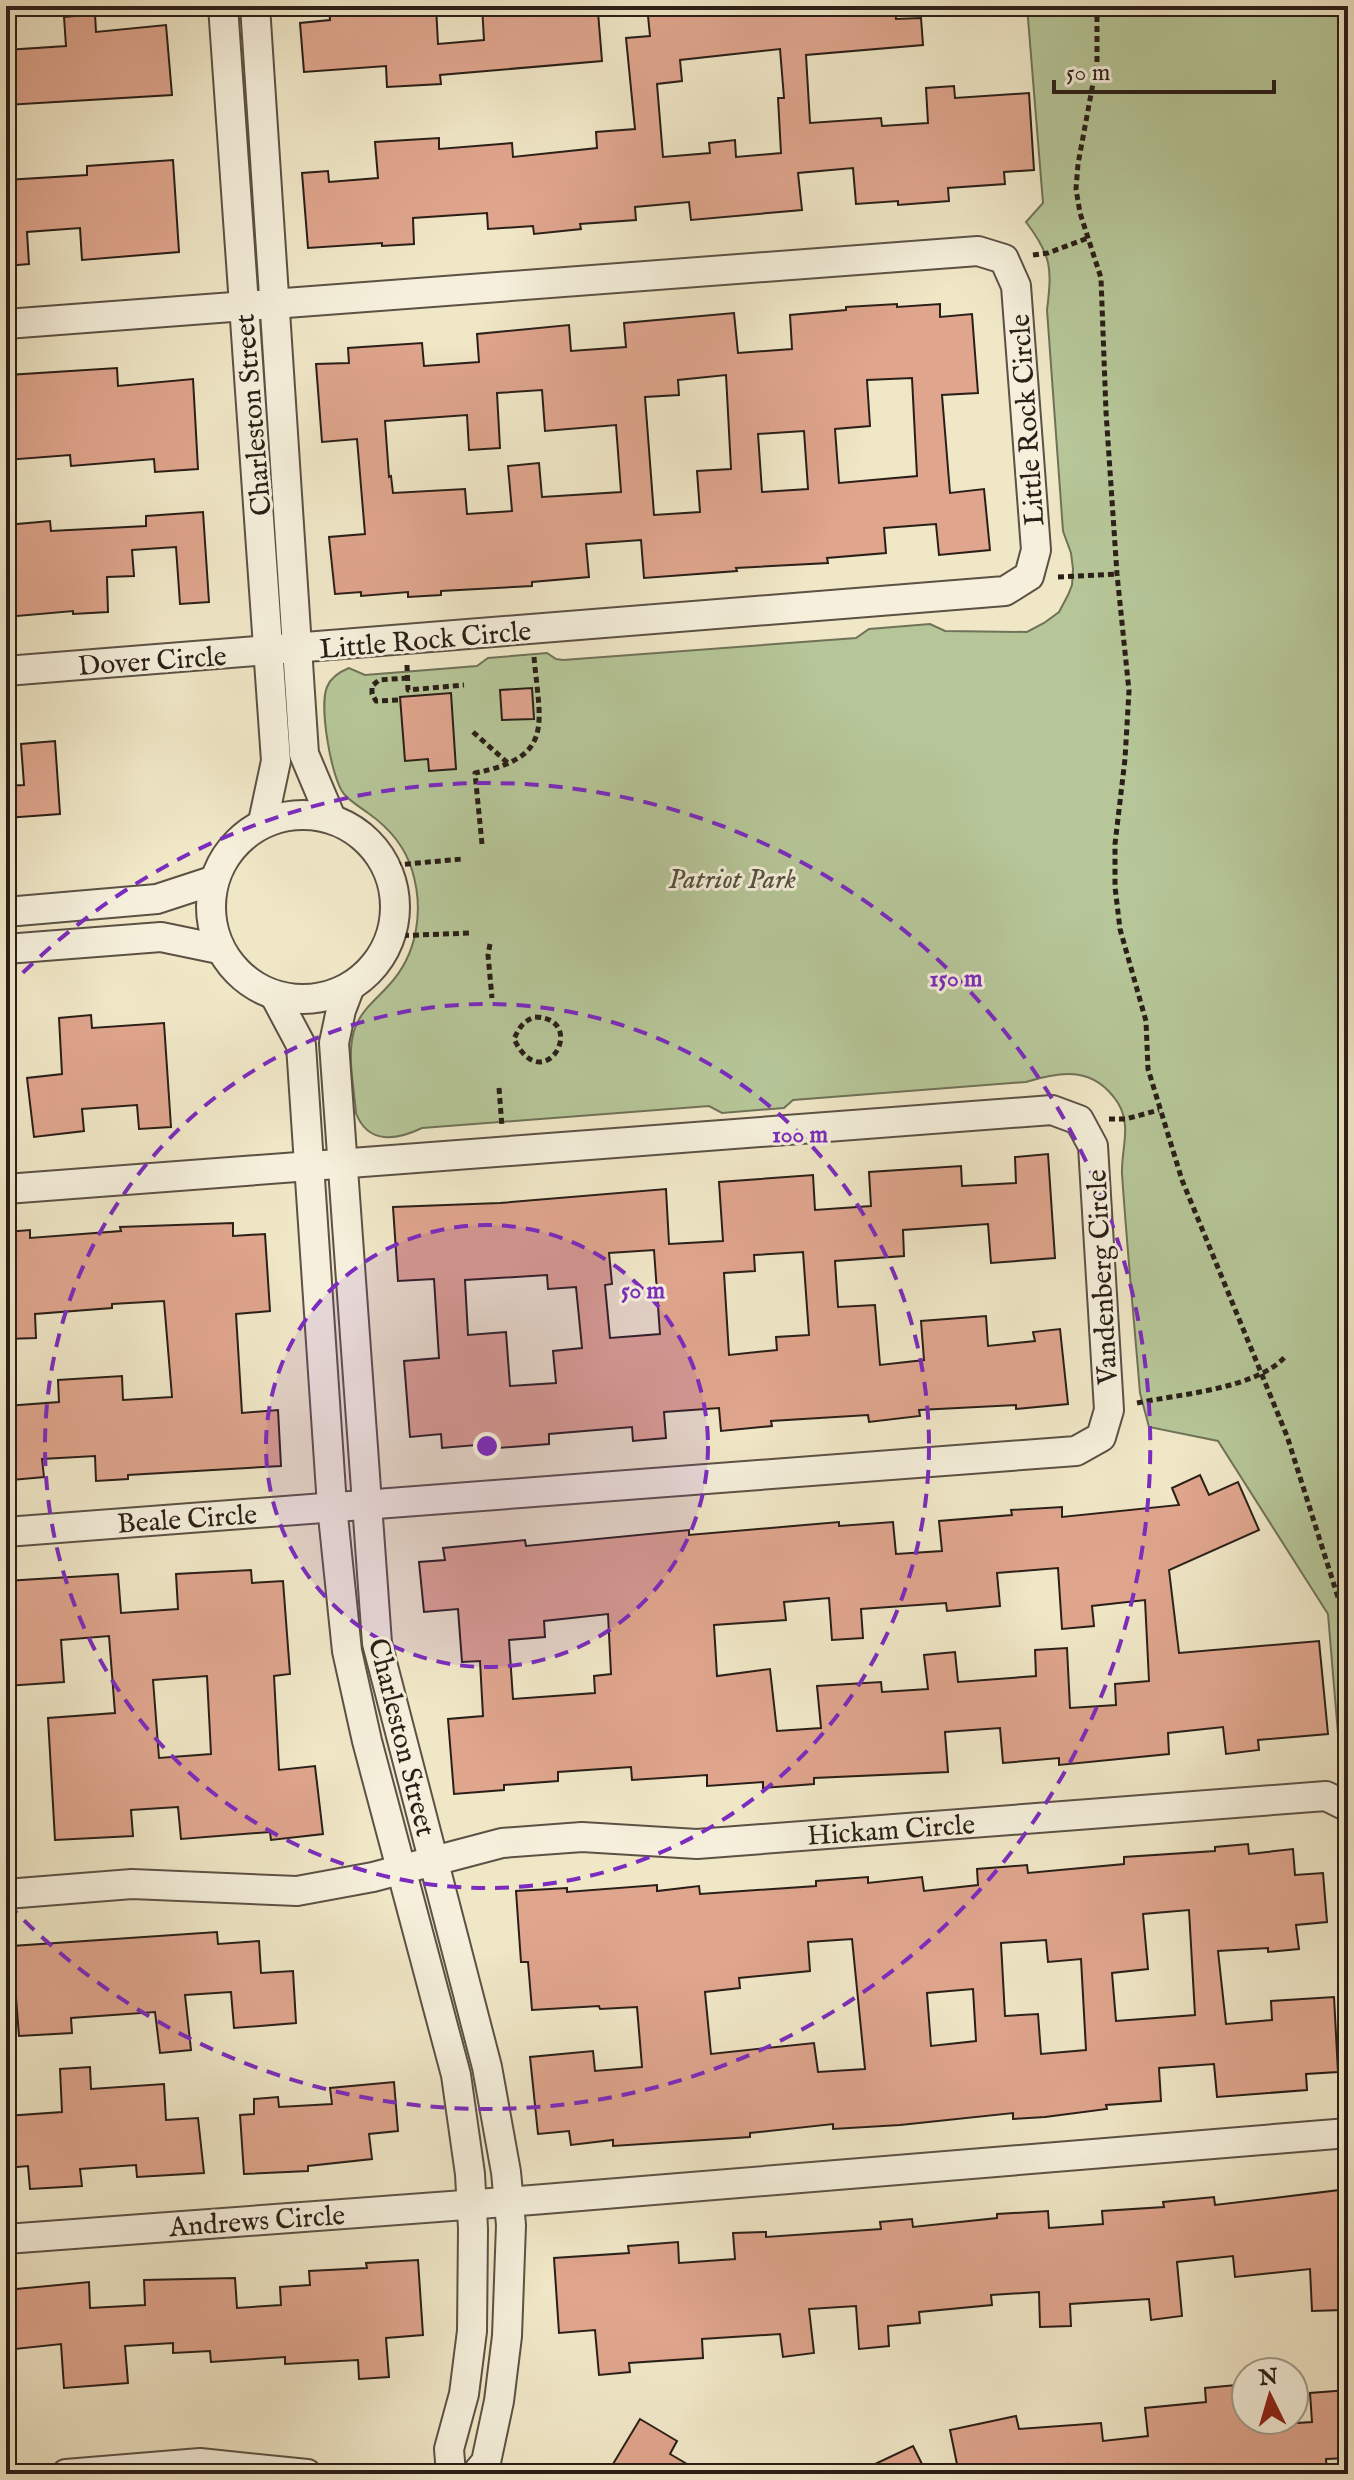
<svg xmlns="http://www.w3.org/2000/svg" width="1354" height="2480" font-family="'IM FELL English',serif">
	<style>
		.green { fill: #b6c698; stroke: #707258; stroke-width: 2 }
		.building { fill: #dfa58d; stroke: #2a1f18; stroke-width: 2; fill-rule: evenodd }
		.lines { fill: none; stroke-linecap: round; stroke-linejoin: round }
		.minor-casing { stroke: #5c5144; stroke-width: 32 }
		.path { stroke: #2a1f18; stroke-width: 5; stroke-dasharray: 6 4; stroke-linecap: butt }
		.minor { stroke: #f5efdb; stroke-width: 28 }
		.ring { fill: none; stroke: #7b2cbf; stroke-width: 4; stroke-dasharray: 14 10 }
		.labels { text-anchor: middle; stroke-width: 6; stroke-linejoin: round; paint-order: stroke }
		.street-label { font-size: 28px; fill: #2a1f18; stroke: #f5efdb }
		.park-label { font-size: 28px; font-style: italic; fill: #54513e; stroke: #f5efdb }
		.centre { fill: #7b2cbf; stroke: #f5efdb; stroke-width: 4 }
		.ring-label { font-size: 24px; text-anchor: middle; font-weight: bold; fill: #7b2cbf; stroke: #f5efdb; stroke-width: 6; stroke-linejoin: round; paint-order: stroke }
	</style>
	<rect width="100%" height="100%" fill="#f0e7c7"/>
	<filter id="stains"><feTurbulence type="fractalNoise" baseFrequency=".0025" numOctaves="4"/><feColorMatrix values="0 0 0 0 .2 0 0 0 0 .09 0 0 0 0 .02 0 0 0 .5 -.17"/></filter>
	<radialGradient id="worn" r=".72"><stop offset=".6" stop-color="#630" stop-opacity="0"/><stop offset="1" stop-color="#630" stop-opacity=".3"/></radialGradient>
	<path class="green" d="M1027,6H1348V1760L1340,1758L1328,1614L1218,1441L1149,1427L1140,1393C1134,1320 1127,1247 1122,1174C1121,1150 1132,1126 1118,1103C1094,1066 1062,1071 1026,1082L793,1100L784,1108L722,1113L709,1106L422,1128C397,1140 368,1145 356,1113C354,1086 346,1053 355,1028C362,1009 377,999 389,985C418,954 424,909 412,870C405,847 388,827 368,813C360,807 351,802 344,794C331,778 319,706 327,687C331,677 339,672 349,668L365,675L477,666L488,658L547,653L556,659L563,660L856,638L869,629L930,624L945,631L1027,632L1044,623L1059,612L1068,595L1072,585L1073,569L1071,553L1063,531L1047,310C1052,269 1052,256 1026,222L1043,203Z"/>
	<g class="building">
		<path d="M329,6H436L438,44L484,40L482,6H570V14L598,12L602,61L440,75L441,84L387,87L386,66L304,72L300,23L330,20Z"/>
		<path d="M647,6H895L896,19L921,18L923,45L806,55L810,123L881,118L882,126L928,123L926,88L954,86L955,98L1029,93L1034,170L1004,172L1005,184L948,188L949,201L898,205V201L856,204L853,168L798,173L802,210L691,220L689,202L635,207L636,220L580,224L581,229L534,234L533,226L488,229L487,213L413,218L414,244L382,246V243L308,248L302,173L328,171L329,182L378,178L375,142L439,138V149L512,143L513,157L597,148L596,132L635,129L626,38L650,36ZM780,49L784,98H778L781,153L736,157L735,140L709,143L710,153L663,157L657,84L682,81L680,60Z"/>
		<path d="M95,14L96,32L166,25L172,95L6,105V50L66,46L64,17Z"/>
		<path d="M173,160L179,252L82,260L80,228L27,232L29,264L6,266V180L87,175V166Z"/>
		<path d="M897,304V307L940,304V317L972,314L978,393L942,395L950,493L984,489L990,550L939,555L936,524L884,528L886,553L827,558L828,563L736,568L737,571L644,578L641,540L586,544L589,577L532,582V586L441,591V595L408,597V592L361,596V592L335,594L329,537L365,534L357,439L322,442L316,364L349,363L348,348L422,343L424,366L479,362L477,334L569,325L571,351L626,347L624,323L734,313L738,353L792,349L790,315L846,310V307ZM726,375L731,469L697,471L700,512L654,515L645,397L679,395L678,380ZM912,378L917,476L839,483L835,429L870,426L867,380ZM542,390L545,431L616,425L621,492L542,497L539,463L508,466L512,511L467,514L465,489L393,493L391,476L389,477L385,421L467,415L469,450L500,448L497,393ZM804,431L808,489L762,492L758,434Z"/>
		<path d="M117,368L118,386L193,379L198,469L155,472L154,459L71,466L70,455L6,460V410H10L8,375Z"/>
		<path d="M203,512L209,602L180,604L176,547L132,550L134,576L107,577L108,612L73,614V611L6,617V525L50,521L51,531L146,526V516Z"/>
		<path d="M532,688L534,719L502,720L500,690Z"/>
		<path d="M451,693L456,769L429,771L428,759L405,761L400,697Z"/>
		<path d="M55,741L60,814L6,818V786L24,785L21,744Z"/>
		<path d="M91,1015L92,1028L164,1023L171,1127L139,1129L137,1105L82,1109L84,1131L34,1137L27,1078L62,1074L59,1018Z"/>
		<path d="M1048,1154L1055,1258L991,1263L988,1224L903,1230L904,1256L835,1261L838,1307L875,1305L880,1365L924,1360L921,1321L986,1316L988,1346L1035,1341L1033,1332L1060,1329L1068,1404L1016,1409V1405L919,1410L920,1416L869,1422L868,1415L771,1421L772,1426L721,1431L719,1408L664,1412L666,1438L633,1441L632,1427L549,1434V1444L499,1448V1443L442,1448L441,1434L410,1437L404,1361L439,1358L434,1279L398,1281L393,1207L500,1203L666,1189L669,1244L723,1241L719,1182L813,1175L815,1210L871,1206L869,1172L961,1166L962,1186L1016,1183L1015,1157ZM654,1250L660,1334L610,1338L605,1285L612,1284L609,1253ZM803,1252L809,1335L776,1337L777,1350L729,1355L724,1273L755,1271L754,1255ZM547,1275L548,1289L576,1287L582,1348L553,1351L556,1383L510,1386L506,1332L468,1335L465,1280Z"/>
		<path d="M233,1223V1236L265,1234L270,1311L236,1314L242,1413L278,1410L281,1466L128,1475V1479L96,1481L95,1456L42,1459L44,1477L12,1480L10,1456L6,1457V1406L59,1402L58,1380L122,1376L123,1400L172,1397L164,1301L112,1304V1308L35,1314L36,1338L6,1339V1232L30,1230V1238L121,1231L120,1227Z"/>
		<path d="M1200,1475L1209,1495L1238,1482L1259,1530L1169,1570L1179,1653L1319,1641L1328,1734L1258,1740L1259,1750L1226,1754L1223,1727L1168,1733L1169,1754L1059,1765V1758L1003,1763L1000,1728L945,1732L948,1772L814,1778V1784L763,1788V1782L707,1786V1775L632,1780L631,1767L558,1772V1781L504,1785V1790L454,1794L448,1719L483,1716L480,1661L462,1662L458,1609L424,1612L419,1562L445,1560L443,1548L525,1540L526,1546L689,1530V1535L839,1522V1526L893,1522L896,1554L942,1551L939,1521L1012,1515L1011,1510L1062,1507V1517L1179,1505L1172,1488ZM1058,1568L1062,1629L1094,1626L1092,1606L1145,1600L1149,1681L1115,1684L1116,1705L1070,1708L1067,1648L1035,1650L1036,1676L958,1682L955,1652L924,1655L928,1689L882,1692L881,1682L817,1686L821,1728L777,1731L770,1669L717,1676L714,1625L786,1620L784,1602L829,1598L832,1640L863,1638L861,1609L946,1603L947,1611L1000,1606L997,1573ZM608,1614L611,1674L594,1676L595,1693L513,1699L509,1640L545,1637L544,1621Z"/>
		<path d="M251,1570L252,1583L283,1581L290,1674L274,1676L279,1770L315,1766L323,1834L271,1840L270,1832L181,1839L178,1807L131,1810L133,1836L55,1840L48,1718L115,1713L109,1636L61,1640L64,1682L6,1686V1581L118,1574L121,1613L178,1609L176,1574ZM207,1676L211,1754L159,1758L153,1680Z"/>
		<path d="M1248,1844L1249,1854L1293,1849L1295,1875L1323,1873L1327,1922L1296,1925L1299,1949L1268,1952V1948L1218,1951L1226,2024L1272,2020L1271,2001L1334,1997L1338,2072L1306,2074L1307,2090L1217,2097L1214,2064L1159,2068L1161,2101L1106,2105L1107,2109L1045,2117L1013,2119V2113L900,2125L833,2129V2124L750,2133V2137L613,2146V2140L571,2145L569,2131L538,2134L530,2057L593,2051L595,2071L642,2067L637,2007L600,2009L599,2006L532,2010L528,1962H521L516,1891L567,1888V1892L657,1885V1891L699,1886L700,1894L816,1886V1881L868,1877V1883L922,1877L924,1891L978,1885L977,1869L1027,1865L1028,1873L1124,1864V1857L1215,1851V1847ZM1189,1910L1195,2015L1116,2021L1112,1973L1148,1969L1143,1914ZM852,1939L865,2069L818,2072L814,2043L711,2054L705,1992L740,1988L739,1978L810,1971L808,1942ZM1046,1940L1048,1962L1081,1959L1086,2050L1041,2054L1038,2014L1005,2016L1001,1943ZM973,1989L976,2041L931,2046L927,1993Z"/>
		<path d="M217,1932L218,1944L259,1941L261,1973L293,1971L296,2023L234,2028L231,1992L185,1995L191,2050L160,2053L155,2012L71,2018L72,2033L19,2036L12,1946Z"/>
		<path d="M90,2067L91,2089L164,2084L166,2120L198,2118L204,2173L137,2177L136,2165L80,2169L82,2186L30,2189L28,2166L6,2168V2116L62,2112L60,2069Z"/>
		<path d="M394,2082L398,2131L369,2134L372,2159L308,2166V2171L244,2174L240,2115L254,2114V2099L278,2097L279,2107L332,2104L330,2088Z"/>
		<path d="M1348,2189V2253L1339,2254L1343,2310L1312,2311L1310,2269L1235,2277L1233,2256L1177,2262L1182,2316L1151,2320L1149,2299L1070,2304L1071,2326L1040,2327L1039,2292L991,2295L992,2305L919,2312L920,2323L888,2326L889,2346L859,2349L856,2306L809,2309L814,2353L783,2357L780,2334L702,2339L703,2358L629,2363L630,2372L599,2375L595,2330L559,2333L554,2258L629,2253L628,2246L678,2242L679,2263L735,2259L733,2233L766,2232V2237L881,2229L880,2222L912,2219L913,2227L997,2218V2214L1048,2211L1049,2228L1103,2224L1102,2211L1164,2207L1163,2202L1214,2197L1215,2205Z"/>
		<path d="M418,2260L423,2335L386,2338L389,2377L359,2379L358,2360L285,2364V2357L211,2362L210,2351L173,2353V2343L125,2346L128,2383L64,2388L61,2344L6,2350V2290L89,2282L90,2308L145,2305L144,2280L235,2278L237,2308L281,2305L280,2287L310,2285L309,2271L367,2268L366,2263Z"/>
		<path d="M1236,2385L1237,2403L1246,2402V2420H1266V2425L1312,2422L1310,2393L1348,2390V2458L1326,2459L1327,2473L1302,2474H1211V2469L1163,2474H1069L1068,2464L1018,2474H959L950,2430L1016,2416L1019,2429L1101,2423L1103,2441L1148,2436L1145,2408L1206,2402L1205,2388Z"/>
		<path d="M640,2419L677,2441L670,2454L704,2474H607Z"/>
		<path d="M913,2446L927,2474H854Z"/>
	</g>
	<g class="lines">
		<defs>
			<g id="minor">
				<path d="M223,6L276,761L263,822"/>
				<path d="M255,6L304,754L331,818"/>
				<path d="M6,324L978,251L1004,259L1016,286L1036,550L1029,576L1005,591L6,671"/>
				<circle cx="303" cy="907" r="92"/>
				<path d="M6,912L157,899L212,881"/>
				<path d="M6,949L161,937L219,949"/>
				<path d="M349,989L341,1010L334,1043L377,1643L487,2067L506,2172L511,2225L507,2336L499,2401L486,2462L476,2474"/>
				<path d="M276,998L301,1045L332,1506L347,1651L367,1741L456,2075L470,2174L473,2229L472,2331L464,2394L449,2449L451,2474"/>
				<path d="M6,1189L1052,1110L1079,1120L1093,1146L1109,1410L1101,1437L1076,1451L6,1532"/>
				<path d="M6,1894L132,1884L297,1891L373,1877L502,1843L582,1837L697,1844L1326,1796L1348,1807"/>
				<path d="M6,2239L532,2200L1348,2133"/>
				<path d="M66,2474L200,2463L307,2474"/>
			</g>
		</defs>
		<use href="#minor" class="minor-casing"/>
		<g class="path">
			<path d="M1097,6V62L1078,164L1076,189L1080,213L1101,278L1106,412L1117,574L1129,691L1125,759L1115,844V887L1120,929L1146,1021L1148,1069L1182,1180L1287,1436L1348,1629"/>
			<path d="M1033,255L1048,253L1088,238"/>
			<path d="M1058,577L1117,574"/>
			<path d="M407,665L408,690L464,685"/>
			<path d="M398,700L376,701L372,694V686L379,680L407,678"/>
			<path d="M473,732L509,764"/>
			<path d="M482,844L475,773C555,757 540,725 534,657"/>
			<path d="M385,866L462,859"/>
			<path d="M393,936L469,933"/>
			<path d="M490,944L488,955L492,998"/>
			<path d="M535,1017C590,1018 544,1101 514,1039C519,1028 523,1021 535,1017Z"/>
			<path d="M499,1088L502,1127"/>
			<path d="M1109,1119H1126L1159,1110"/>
			<path d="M1137,1403C1180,1394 1255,1389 1285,1357"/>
		</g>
		<use href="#minor" class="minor"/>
	</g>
	<circle cx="487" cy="1446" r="221" fill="#7b2cbf" fill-opacity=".12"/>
	<g class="ring">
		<circle cx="487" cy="1446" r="221"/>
		<circle cx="487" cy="1446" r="442"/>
		<path d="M6 990A663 663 0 1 1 6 1902"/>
	</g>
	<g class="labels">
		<g class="street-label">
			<text transform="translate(252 415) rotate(-95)" y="10">Charleston Street</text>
			<text transform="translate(1026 420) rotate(-94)" y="10">Little Rock Circle</text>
			<text transform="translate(425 639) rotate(-5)" y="10">Little Rock Circle</text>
			<text transform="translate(152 660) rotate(-4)" y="10">Dover Circle</text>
			<text transform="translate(1101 1277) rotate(-93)" y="10">Vandenberg Circle</text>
			<text transform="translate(187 1518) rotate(-4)" y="10">Beale Circle</text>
			<text transform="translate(403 1737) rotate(76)" y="10">Charleston Street</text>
			<text transform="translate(891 1829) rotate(-4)" y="10">Hickam Circle</text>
			<text transform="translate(257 2220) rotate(-4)" y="10">Andrews Circle</text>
		</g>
		<g class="park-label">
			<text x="732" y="888">Patriot Park</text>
		</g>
	</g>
	<circle cx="487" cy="1446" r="12" class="centre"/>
	<g class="ring-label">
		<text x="956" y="986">150 m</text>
		<text x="800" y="1142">100 m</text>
		<text x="643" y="1298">50 m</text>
	</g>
	<rect width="1354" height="2480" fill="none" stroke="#f0e7c7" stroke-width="32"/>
	<rect x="8" y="8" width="1338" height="2464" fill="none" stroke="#2a1f18" stroke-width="4"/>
	<rect x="16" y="16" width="1322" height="2448" fill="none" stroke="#2a1f18" stroke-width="2"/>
	<g transform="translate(1270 2396) rotate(355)"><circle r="38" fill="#f5efdb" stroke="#a49c8d" stroke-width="2"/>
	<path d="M0-6L14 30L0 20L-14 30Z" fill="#8f2418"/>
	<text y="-12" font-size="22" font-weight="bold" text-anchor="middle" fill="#2a1f18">N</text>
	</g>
	<path d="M1054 80v12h220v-12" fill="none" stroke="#2a1f18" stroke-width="4"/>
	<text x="1066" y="80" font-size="24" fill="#2a1f18" stroke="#f5efdb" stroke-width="6" paint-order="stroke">50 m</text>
	<rect width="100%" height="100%" filter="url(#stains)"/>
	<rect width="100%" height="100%" fill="url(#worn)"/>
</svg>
